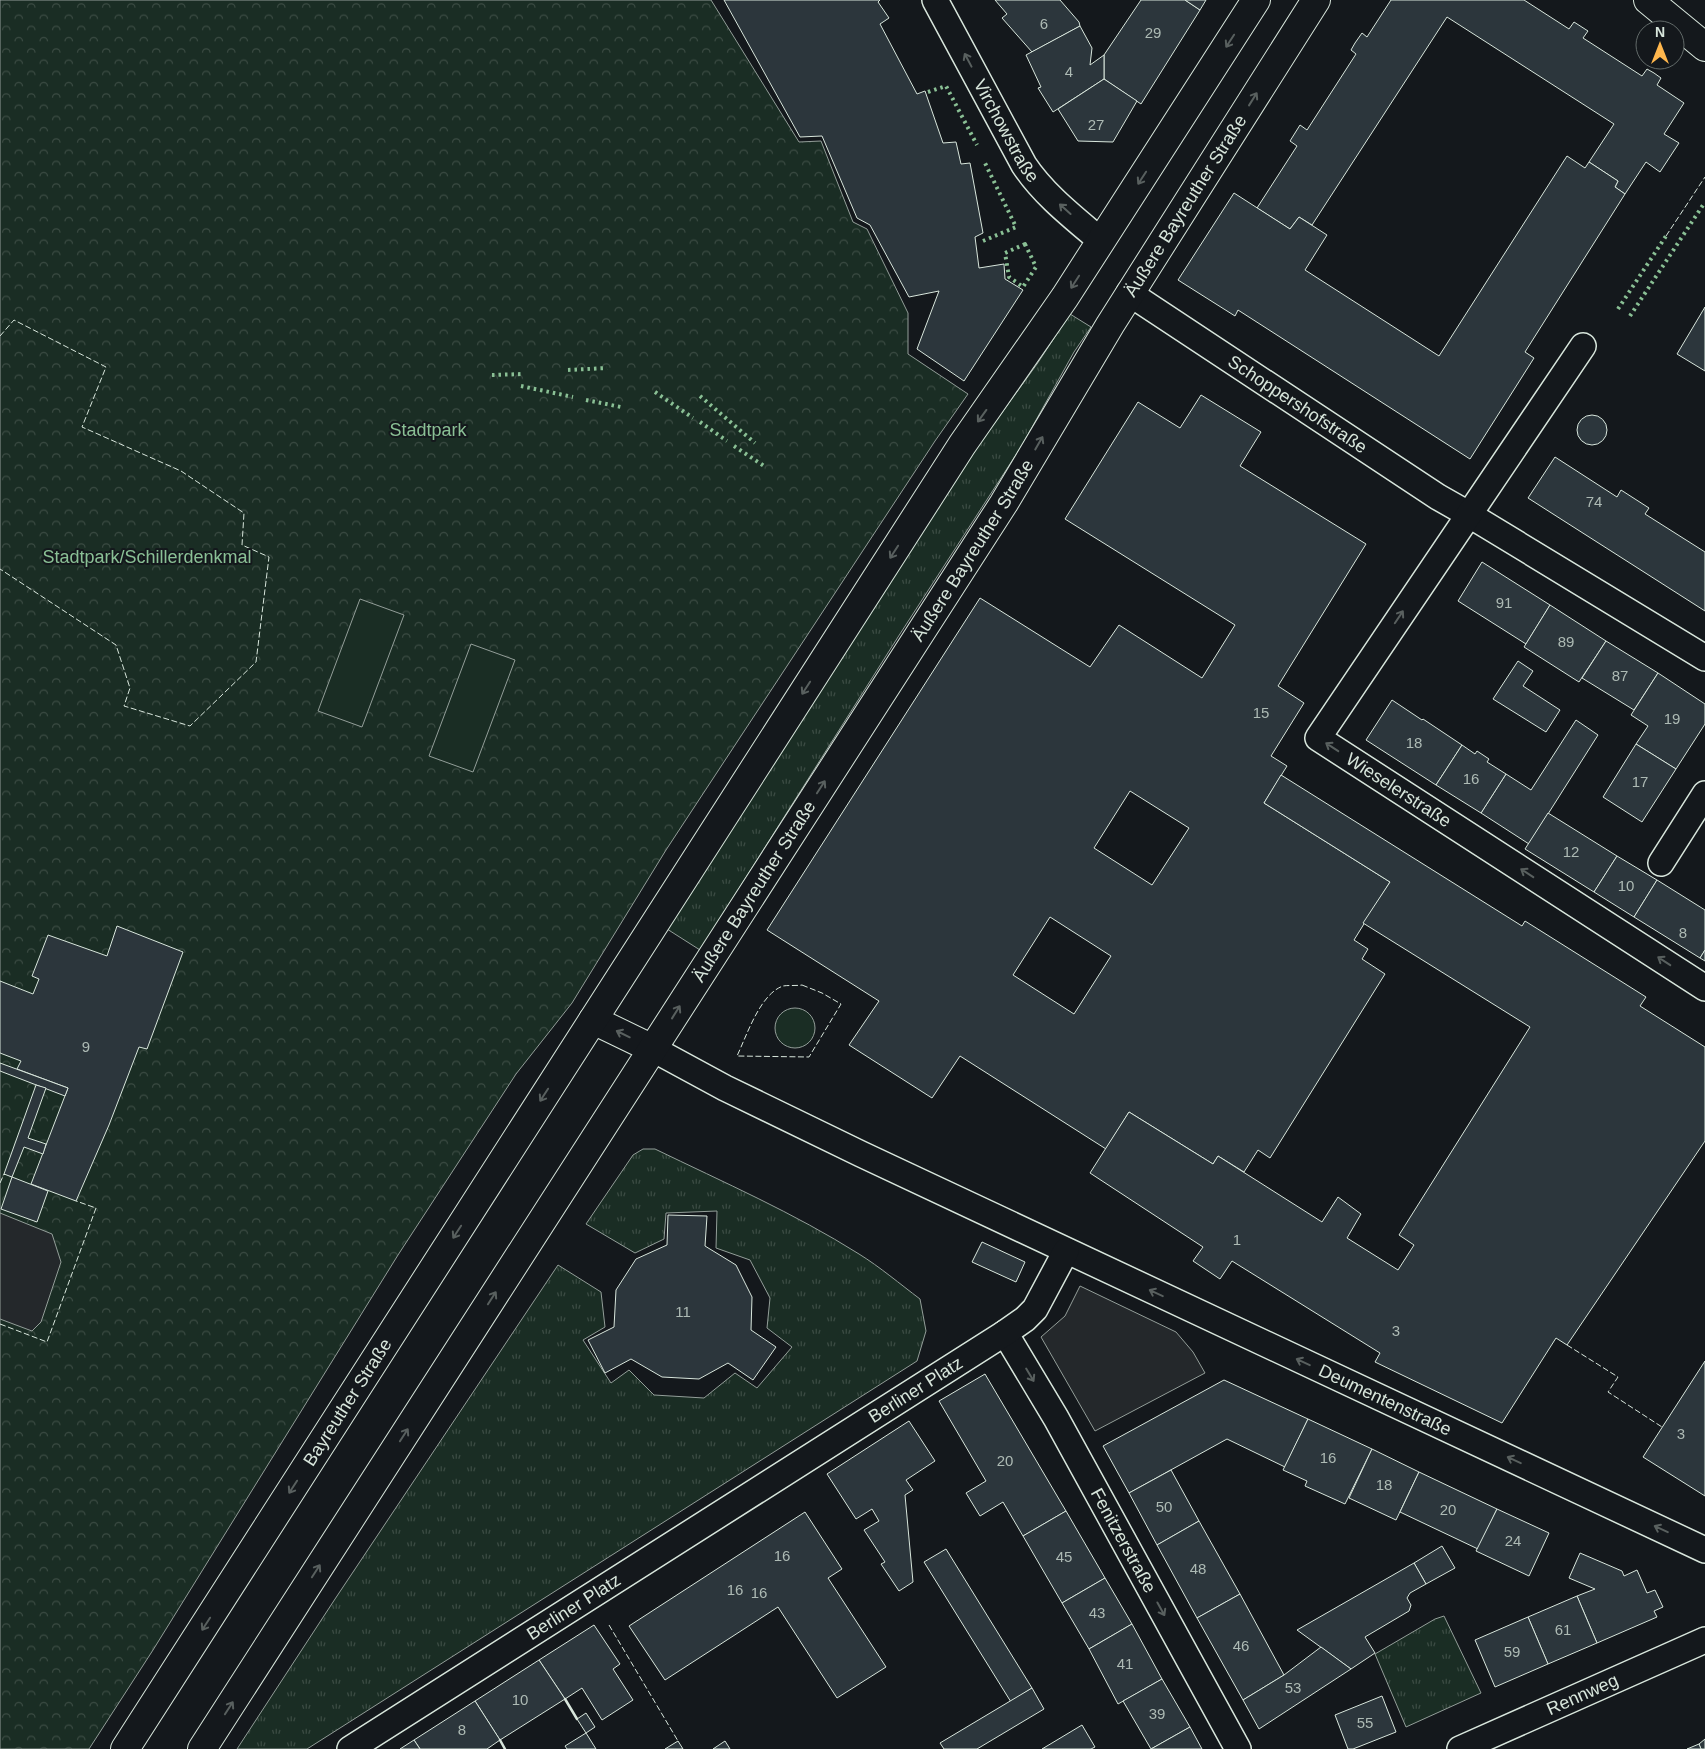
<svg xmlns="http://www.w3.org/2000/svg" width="1705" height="1749" font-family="Helvetica,sans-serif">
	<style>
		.grass { fill: url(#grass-tufts); stroke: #939e99 }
		.park { fill: url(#park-crowns); stroke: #939e99 }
		.pitch { fill: #1a2d24; stroke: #939e99 }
		.parking { fill: #24282b; stroke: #939e99 }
		.building { fill: #2c363c; stroke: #d8e6dc; fill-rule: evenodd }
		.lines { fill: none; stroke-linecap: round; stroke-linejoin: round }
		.minor-casing { stroke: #d8e6dc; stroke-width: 28 }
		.secondary-casing { stroke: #d8e6dc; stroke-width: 30 }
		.primary-casing { stroke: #d8e6dc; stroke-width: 30 }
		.minor { stroke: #14181c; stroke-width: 25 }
		.secondary { stroke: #14181c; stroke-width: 28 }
		.primary { stroke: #14181c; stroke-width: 28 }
		.hedge { stroke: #8ac095; stroke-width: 4; stroke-dasharray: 2.5 4; stroke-linecap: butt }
		.fence { stroke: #d8e6dc; stroke-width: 1; stroke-dasharray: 6 2.5; stroke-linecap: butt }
		.wall { stroke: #d8e6dc; stroke-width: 2.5 }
		.oneway { stroke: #59605f }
		.labels { text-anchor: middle; stroke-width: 4; stroke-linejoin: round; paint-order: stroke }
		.number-label { font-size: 15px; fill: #adbab4 }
		.street-label { font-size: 18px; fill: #d8e6dc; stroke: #14181c }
		.park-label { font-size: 18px; fill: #8ac095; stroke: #14181c }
	</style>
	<defs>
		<pattern id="grass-tufts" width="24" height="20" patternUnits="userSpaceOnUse" patternTransform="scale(1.25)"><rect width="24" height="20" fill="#1a2d24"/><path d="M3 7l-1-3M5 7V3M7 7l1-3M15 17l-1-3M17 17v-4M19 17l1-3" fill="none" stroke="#3b4b43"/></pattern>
		<pattern id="park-crowns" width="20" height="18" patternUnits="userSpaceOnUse" patternTransform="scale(1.25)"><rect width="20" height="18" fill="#1a2d24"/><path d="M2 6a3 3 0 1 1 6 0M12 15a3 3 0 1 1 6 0" fill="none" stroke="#3b4b43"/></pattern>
	</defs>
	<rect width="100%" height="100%" fill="#14181c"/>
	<g class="grass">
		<path d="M1070,314L1091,327L1074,352L1021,447L898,637L700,950L667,929L980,443L1037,364Z"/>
		<path d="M643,1149H655C723,1182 794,1213 859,1254C880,1267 900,1284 920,1299L926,1331L917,1361L307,1749H237L335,1599L558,1265L601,1292L605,1327L583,1340L611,1383L629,1370L654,1395L704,1398L735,1373L757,1388L792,1347L767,1328L770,1298L750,1260L716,1248L717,1211L666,1213L664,1239L635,1253L586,1224L633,1155Z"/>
		<path d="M1444,1616L1481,1693L1406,1727L1375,1654L1435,1619Z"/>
	</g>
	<path class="park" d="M0,0H711L799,142L821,141L853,222L867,229L908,313V354L968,394L935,441L666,850L572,1003L516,1074L398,1255L153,1650L89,1749H0Z"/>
	<g class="pitch">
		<path d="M360,599L404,615L362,727L318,711Z"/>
		<path d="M471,644L515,660L473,772L429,756Z"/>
		<circle cx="795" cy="1028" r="20"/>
	</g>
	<g class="parking">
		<path d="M0,1213L52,1234L61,1262L41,1322L32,1331L0,1319Z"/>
		<path d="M1080,1286L1176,1332L1193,1352L1205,1373L1095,1431L1041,1337L1065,1316Z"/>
	</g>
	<g class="building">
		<path d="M724,0H880L878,2L889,18L880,24L917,94L925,91L943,143L956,142L961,164L970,163L983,233L975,237L979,268L1004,264L1005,279L1023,290L964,381L917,349L939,291L909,297L870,225L857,218L822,136L800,137Z"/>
		<path d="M995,0H1060L1079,22L1080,26L1032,52L1002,18L1007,14Z"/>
		<path d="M1141,0H1185L1200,10L1141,104L1104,79V55Z"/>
		<path d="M1185,0H1206L1200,10Z"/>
		<path d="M1391,0H1524L1569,29L1574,22L1588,31L1583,38L1642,76L1647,69L1654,73L1661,78L1657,85L1684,103L1664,134L1679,143L1660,172L1646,162L1625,194L1615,187L1618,181L1589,162L1614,124L1447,17L1312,225L1299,217L1290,229L1257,208L1297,146L1290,141L1300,125L1307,130L1356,54L1351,50L1355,43L1362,33L1367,37Z"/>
		<path d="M1080,26L1092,48L1090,65L1104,55V79L1053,112L1038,88L1041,87L1026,55Z"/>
		<path d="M1104,79L1137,101L1113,142L1078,141L1058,109Z"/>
		<path d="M1567,156L1585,168L1589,162L1618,181L1615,187L1625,194L1525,352L1534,358L1470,459L1238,310L1235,316L1178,280L1234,193L1290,229L1299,217L1327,235L1305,270L1439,356Z"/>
		<path d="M1705,307V371L1677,354Z"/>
		<path d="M1201,395L1261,432L1240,466L1366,544L1278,686L1304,703L1271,756L1287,766L1264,803L1390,882L1354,940L1368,949L1362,959L1385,974L1270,1158L1258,1150L1244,1172L1218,1156L1213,1164L1129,1112L1106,1149L960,1056L932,1098L849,1045L879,1001L767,930L980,598L1090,667L1119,625L1202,678L1235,625L1065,519L1138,402L1180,428ZM1130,791L1189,828L1152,885L1094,848ZM1050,917L1111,956L1074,1014L1013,975Z"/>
		<circle cx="1592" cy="430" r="15"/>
		<path d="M1555,457L1617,497L1621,490L1649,508L1645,514L1705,552V611L1528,498Z"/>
		<path d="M1482,562L1550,605L1526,644L1458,601Z"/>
		<path d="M1550,605L1606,641L1579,682L1524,647Z"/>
		<path d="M1606,641L1658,673L1634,710L1582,678Z"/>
		<path d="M1518,661L1533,671L1523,686L1560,710L1546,732L1493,699Z"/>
		<path d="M1658,673L1705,704V724L1676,769L1636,744L1648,726L1631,715Z"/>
		<path d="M1392,700L1422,720L1423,719L1462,745L1436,785L1366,740Z"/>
		<path d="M1576,720L1598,735L1529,844L1481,813L1506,774L1531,790Z"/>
		<path d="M1636,744L1676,769L1642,822L1603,797Z"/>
		<path d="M1462,745L1475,754L1477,751L1489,759L1487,762L1506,774L1481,813L1436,785Z"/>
		<path d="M1281,775L1522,926L1525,921L1646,997L1640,1006L1705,1047V1141L1567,1345L1556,1338L1502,1423L1375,1362L1380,1353L1232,1261L1220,1279L1193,1261L1203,1247L1090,1173L1129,1112L1213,1164L1218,1156L1322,1222L1338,1197L1361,1214L1347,1238L1398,1270L1414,1245L1399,1235L1530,1027L1363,923L1390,882L1264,803Z"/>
		<path d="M1548,813L1617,856L1594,892L1525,849Z"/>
		<path d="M1617,856L1657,880L1634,917L1594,892Z"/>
		<path d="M1657,880L1705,910V950L1700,958L1634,917Z"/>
		<path d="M117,926L183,952L147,1049L139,1047L109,1125L76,1201L31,1184L68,1088L17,1069L21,1061L0,1053V981L33,994L39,979L32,976L48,935L107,956Z"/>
		<path d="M1705,950V961L1700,958Z"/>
		<path d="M0,1063L68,1088L65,1096L0,1071Z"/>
		<path d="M36,1085L46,1088L28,1138L46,1144L43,1154L24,1147L12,1177L4,1174Z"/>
		<path d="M12,1177L48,1191L37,1222L1,1209Z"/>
		<path d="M668,1215L707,1216L705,1246L736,1265L752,1297L751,1330L776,1347L753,1380L728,1363L699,1379L662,1377L631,1359L605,1373L588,1340L614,1327L616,1290L636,1259L667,1245Z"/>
		<path d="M982,1242L1025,1262L1016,1282L972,1262Z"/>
		<path d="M1705,1361V1496L1643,1457Z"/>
		<path d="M985,1374L1066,1511L1023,1536L1003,1502L980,1516L966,1493L986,1481L939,1401Z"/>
		<path d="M1224,1380L1308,1419L1285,1467L1227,1439L1129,1493L1103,1446Z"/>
		<path d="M1308,1419L1372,1449L1345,1504L1305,1486L1307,1481L1283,1470Z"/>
		<path d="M909,1421L935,1461L906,1480L913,1490L905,1495L913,1582L899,1591L881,1564L885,1562L864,1530L879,1521L872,1509L856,1519L827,1474Z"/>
		<path d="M1372,1449L1419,1472L1396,1520L1349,1498Z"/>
		<path d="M1171,1470L1199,1521L1157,1545L1129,1493Z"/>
		<path d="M1419,1472L1497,1509L1478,1549L1400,1512Z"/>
		<path d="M1497,1509L1549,1533L1529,1576L1476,1551Z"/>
		<path d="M1066,1511L1105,1578L1062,1603L1023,1536Z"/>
		<path d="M805,1512L842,1569L828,1578L886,1667L837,1698L778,1607L665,1680L629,1626Z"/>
		<path d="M1199,1521L1240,1594L1197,1618L1157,1545Z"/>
		<path d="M1442,1546L1455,1568L1426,1584L1414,1563Z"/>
		<path d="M946,1549L1032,1688L1011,1702L924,1562Z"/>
		<path d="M1580,1553L1622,1571L1624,1576L1637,1570L1647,1593L1655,1590L1663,1607L1654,1611L1657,1617L1597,1643L1577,1596L1595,1589L1569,1578Z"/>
		<path d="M1414,1563L1426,1584L1410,1593L1407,1598L1411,1605L1409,1611L1365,1637L1375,1653L1351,1669L1297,1630Z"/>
		<path d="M1105,1578L1132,1624L1089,1649L1062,1603Z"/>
		<path d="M1240,1594L1284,1675L1243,1700L1197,1618Z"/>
		<path d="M1577,1596L1597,1643L1548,1664L1528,1617Z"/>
		<path d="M1528,1617L1548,1664L1495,1687L1475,1640Z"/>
		<path d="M1132,1624L1162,1679L1118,1704L1089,1649Z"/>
		<path d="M594,1625L620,1664L613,1669L633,1700L602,1720L582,1688L565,1699L539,1660Z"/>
		<path d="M1321,1647L1351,1669L1259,1729L1243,1700L1284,1675Z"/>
		<path d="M539,1660L565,1699L500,1740L475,1701Z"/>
		<path d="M1162,1679L1190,1727L1151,1749L1123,1701Z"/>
		<path d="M1032,1688L1044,1709L977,1749H944L940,1743Z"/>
		<path d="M1382,1696L1396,1732L1353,1749H1348L1335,1715Z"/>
		<path d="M475,1701L500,1740L487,1749H420L414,1740Z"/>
		<path d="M586,1713L595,1727L586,1733L577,1719Z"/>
		<path d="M1082,1725L1095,1747L1091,1749H1042Z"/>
		<path d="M1190,1727L1202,1749H1151Z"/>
		<path d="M586,1733L596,1749H567L565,1746Z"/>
		<path d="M1705,1739V1749H1701L1699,1744Z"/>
		<path d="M414,1740L420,1749H400Z"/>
		<path d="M678,1741L683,1749H665Z"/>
		<path d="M725,1741L730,1749H713Z"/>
		<path d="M1699,1744L1701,1749H1687Z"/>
	</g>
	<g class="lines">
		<defs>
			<g id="minor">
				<path id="s1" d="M935,0L1024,165C1044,195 1074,218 1101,241"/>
				<path id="s2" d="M1129,293L1438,497L1468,514L1705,658"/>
				<path id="s3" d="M1583,346L1318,738L1705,988"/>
				<path d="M1661,863L1705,794"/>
				<path id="s4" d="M653,1049L725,1088L861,1154L1705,1550"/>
				<path id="s5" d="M1005,1333L1056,1418L1238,1749"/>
				<path id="s6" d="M350,1749L1005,1333L1025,1319L1035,1309L1066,1251"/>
				<path id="s7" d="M1460,1749L1705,1640"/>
			</g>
			<g id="secondary">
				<path d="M593,1020L653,1049"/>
				<path id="s8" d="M125,1749L962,445L1065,297L1256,0"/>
				<path id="s9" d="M202,1749L1004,503L1110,325L1316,0"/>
			</g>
			<path id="primary" d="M1648,0L1705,47"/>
		</defs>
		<use href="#minor" class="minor-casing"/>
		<use href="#secondary" class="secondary-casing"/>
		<use href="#primary" class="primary-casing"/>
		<use href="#minor" class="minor"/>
		<use href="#secondary" class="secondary"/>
		<use href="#primary" class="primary"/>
		<g class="hedge">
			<path d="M928,92L946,86L977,145"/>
			<path d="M983,241L1016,227L984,161"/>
			<path d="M1025,244L1036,267L1023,287L1009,277L1005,253Z"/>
			<path d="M1618,309L1666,236"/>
			<path d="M1630,316L1705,202"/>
			<path d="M568,370L607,368"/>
			<path d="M492,375L524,374"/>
			<path d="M521,386L573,397"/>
			<path d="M655,392L693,418"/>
			<path d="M700,396L755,443"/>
			<path d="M586,400L621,407"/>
			<path d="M700,422L727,441"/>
			<path d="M734,446L764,466"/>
		</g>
		<g class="fence">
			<path d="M1666,236L1705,177"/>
			<path d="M0,336L14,320L106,367L82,427L181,471L244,513L242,545L269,557L256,662L190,726L124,706L130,688L116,645L0,569"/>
			<path d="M802,985L822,993L841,1004L809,1057L737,1056C747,1035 760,994 783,986C789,985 796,986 802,985Z"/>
			<path d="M0,1183L4,1174L5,1175"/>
			<path d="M0,1324L47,1342L96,1208L76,1201"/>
			<path d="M1567,1345L1618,1377L1608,1392L1662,1427"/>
			<path d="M609,1625L678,1741"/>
		</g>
		<g class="wall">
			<path d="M565,1699L577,1719"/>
			<path d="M500,1740L505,1749"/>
		</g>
	</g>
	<defs><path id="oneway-shaft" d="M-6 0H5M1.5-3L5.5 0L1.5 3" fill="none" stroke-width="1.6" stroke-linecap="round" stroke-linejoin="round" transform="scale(1.25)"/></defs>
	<g class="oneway">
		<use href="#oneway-shaft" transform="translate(1230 41) rotate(123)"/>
		<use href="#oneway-shaft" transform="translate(968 60) rotate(-118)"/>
		<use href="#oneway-shaft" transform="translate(1253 99) rotate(-58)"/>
		<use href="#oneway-shaft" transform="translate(1142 178) rotate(123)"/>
		<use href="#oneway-shaft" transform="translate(1065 209) rotate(-138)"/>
		<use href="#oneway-shaft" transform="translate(1075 282) rotate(123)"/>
		<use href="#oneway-shaft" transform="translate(982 416) rotate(126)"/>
		<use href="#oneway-shaft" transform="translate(1039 443) rotate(-60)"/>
		<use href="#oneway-shaft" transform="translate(894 552) rotate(123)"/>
		<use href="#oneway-shaft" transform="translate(1399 617) rotate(-56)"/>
		<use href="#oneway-shaft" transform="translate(806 688) rotate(123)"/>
		<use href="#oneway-shaft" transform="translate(1332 747) rotate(-147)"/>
		<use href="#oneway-shaft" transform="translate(821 787) rotate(-57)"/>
		<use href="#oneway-shaft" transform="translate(1527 873) rotate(-147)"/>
		<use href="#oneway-shaft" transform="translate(1664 961) rotate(-147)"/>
		<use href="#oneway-shaft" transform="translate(676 1012) rotate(-58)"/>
		<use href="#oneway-shaft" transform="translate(623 1034) rotate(-154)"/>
		<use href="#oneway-shaft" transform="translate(544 1095) rotate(123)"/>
		<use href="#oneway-shaft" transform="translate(457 1232) rotate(123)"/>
		<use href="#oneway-shaft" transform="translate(1156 1293) rotate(-155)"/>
		<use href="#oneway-shaft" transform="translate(492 1298) rotate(-57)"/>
		<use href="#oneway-shaft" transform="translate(1303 1362) rotate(-155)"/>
		<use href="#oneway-shaft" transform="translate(1030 1375) rotate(59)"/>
		<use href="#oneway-shaft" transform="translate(404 1435) rotate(-57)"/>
		<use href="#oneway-shaft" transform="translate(1514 1460) rotate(-155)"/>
		<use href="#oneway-shaft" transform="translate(293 1487) rotate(123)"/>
		<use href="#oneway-shaft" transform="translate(1661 1529) rotate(-155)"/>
		<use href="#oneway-shaft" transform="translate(316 1571) rotate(-57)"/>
		<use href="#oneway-shaft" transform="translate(1161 1609) rotate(61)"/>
		<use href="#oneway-shaft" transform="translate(206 1624) rotate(123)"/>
		<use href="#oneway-shaft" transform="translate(229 1708) rotate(-57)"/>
	</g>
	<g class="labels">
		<g class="number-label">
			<text x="1044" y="29">6</text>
			<text x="1153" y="38">29</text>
			<text x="1069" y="77">4</text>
			<text x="1096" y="130">27</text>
			<text x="1594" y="507">74</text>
			<text x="1504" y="608">91</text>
			<text x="1566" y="647">89</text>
			<text x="1620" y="681">87</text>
			<text x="1261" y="718">15</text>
			<text x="1672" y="724">19</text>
			<text x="1414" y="748">18</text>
			<text x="1471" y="784">16</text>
			<text x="1640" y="787">17</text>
			<text x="1571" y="857">12</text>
			<text x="1626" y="891">10</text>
			<text x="1683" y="938">8</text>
			<text x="86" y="1052">9</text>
			<text x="1237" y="1245">1</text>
			<text x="683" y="1317">11</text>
			<text x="1396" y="1336">3</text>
			<text x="1681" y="1439">3</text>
			<text x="1328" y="1463">16</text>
			<text x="1005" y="1466">20</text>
			<text x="1384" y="1490">18</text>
			<text x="1164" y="1512">50</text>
			<text x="1448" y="1515">20</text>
			<text x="1513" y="1546">24</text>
			<text x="782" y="1561">16</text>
			<text x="1064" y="1562">45</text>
			<text x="1198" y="1574">48</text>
			<text x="735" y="1595">16</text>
			<text x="759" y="1598">16</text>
			<text x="1097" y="1618">43</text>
			<text x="1563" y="1635">61</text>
			<text x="1241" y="1651">46</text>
			<text x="1512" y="1657">59</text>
			<text x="1125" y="1669">41</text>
			<text x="1293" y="1693">53</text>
			<text x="520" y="1705">10</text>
			<text x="1157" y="1719">39</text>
			<text x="1365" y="1728">55</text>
			<text x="462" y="1735">8</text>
		</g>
		<g class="street-label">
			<text dy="6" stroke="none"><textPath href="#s1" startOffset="149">Virchowstraße</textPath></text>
			<text dy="6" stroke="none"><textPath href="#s9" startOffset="1830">Äußere Bayreuther Straße</textPath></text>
			<text dy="6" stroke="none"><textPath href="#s2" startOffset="202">Schoppershofstraße</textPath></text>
			<text dy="6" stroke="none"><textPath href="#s9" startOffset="1425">Äußere Bayreuther Straße</textPath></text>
			<text dy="6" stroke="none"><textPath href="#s3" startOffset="569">Wieselerstraße</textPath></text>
			<text dy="6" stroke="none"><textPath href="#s9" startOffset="1020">Äußere Bayreuther Straße</textPath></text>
			<text dy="6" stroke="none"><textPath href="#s6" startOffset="670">Berliner Platz</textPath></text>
			<text dy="6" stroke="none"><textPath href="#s4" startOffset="812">Deumentenstraße</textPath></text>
			<text dy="6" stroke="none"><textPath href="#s8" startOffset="412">Bayreuther Straße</textPath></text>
			<text dy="6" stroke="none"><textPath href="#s5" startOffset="239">Fenitzerstraße</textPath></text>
			<text dy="6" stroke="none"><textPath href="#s6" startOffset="265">Berliner Platz</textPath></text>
			<text dy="6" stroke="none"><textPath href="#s7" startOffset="134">Rennweg</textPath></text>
		</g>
		<g class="park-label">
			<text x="428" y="436">Stadtpark</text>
			<text x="147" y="563">Stadtpark/Schillerdenkmal</text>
		</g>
	</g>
	<g transform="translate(1660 45)"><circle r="24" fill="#14181c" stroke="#626a69"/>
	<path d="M0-4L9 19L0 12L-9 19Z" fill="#ffb74d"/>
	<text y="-8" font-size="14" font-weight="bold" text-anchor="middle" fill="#d8e6dc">N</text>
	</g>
</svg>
